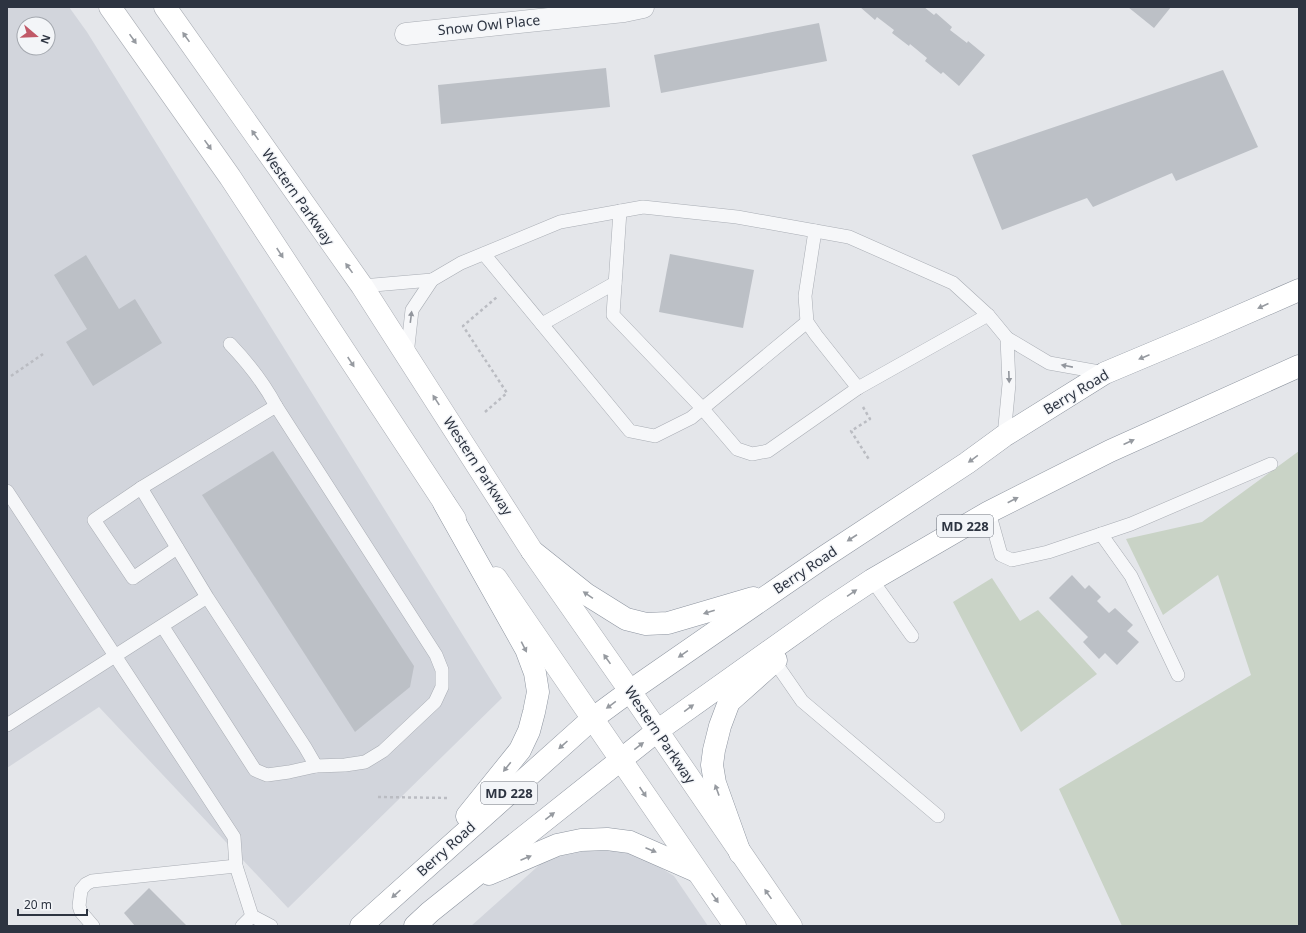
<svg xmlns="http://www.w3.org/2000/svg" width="1306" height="933" font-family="'Noto Sans',sans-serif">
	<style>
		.built { fill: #d2d5dc; fill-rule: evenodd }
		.green { fill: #c9d3c6 }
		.building { fill: #bcc0c6 }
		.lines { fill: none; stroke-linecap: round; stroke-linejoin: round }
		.service-casing { stroke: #a9adb4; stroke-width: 14 }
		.minor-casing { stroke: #a9adb4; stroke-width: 23 }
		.secondary-casing { stroke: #a9adb4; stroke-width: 23 }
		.trunk-casing { stroke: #8d949f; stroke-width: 23 }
		.path { stroke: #babcc2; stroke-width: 2.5; stroke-dasharray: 3 3; stroke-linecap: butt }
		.service { stroke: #f6f7f9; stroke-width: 13 }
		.minor { stroke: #f6f7f9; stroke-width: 22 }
		.secondary { stroke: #fff; stroke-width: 22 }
		.trunk { stroke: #fff; stroke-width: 22 }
		.oneway { fill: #969aa0 }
		.oneway2 { fill: #92969d }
		.labels { text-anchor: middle; stroke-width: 3; stroke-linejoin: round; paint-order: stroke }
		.shield { fill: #f3f5f8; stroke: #686e78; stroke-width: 1 }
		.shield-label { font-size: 13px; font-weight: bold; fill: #2d3441 }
		.street-label { font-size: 14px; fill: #2d3441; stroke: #f3f5f8 }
	</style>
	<rect width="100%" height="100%" fill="#e4e6ea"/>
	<g class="built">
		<path d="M7,7H69L87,32L502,698L288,908L99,707L7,768ZM24,24H48V48H24Z"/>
		<path d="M596,849L638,854L674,876L708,926H471L546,859Z"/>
	</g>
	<g class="green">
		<path d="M1299,451V926H1122L1059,789L1251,675L1218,575L1163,615L1126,539L1202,522Z"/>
		<path d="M992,578L1020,621L1038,610L1097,674L1021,732L953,602Z"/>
	</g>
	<g class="building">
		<path d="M860,7H924L934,15L936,13L952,27L950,30L967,43L968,41L985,55L959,86L943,72L941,74L925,61L927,58L910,44L909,46L892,33L894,30L877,17L875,20Z"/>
		<path d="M1128,7H1171L1154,28Z"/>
		<path d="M819,23L827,61L661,93L654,55Z"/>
		<path d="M606,68L610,107L441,124L438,85Z"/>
		<path d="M1223,70L1258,147L1176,181L1172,173L1093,207L1087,198L1002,230L972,155Z"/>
		<path d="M670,254L754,270L743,328L659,312Z"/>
		<path d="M86,255L119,309L135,299L162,343L93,386L66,342L87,329L54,275Z"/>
		<path d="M273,451L414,666L410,687L355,732L202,495Z"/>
		<path d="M1072,575L1085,589L1089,585L1101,597L1097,601L1109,613L1115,608L1133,625L1127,631L1139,642L1117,665L1105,653L1099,659L1083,642L1088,637L1049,598Z"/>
		<path d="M149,888L187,926H135L124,913Z"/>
	</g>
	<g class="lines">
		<defs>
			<g id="service">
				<path d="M620,211L613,315L702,408L737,449L752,454L768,451L858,388L988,315"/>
				<path d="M815,231L805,296L807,322L816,335L858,388"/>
				<path d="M484,254L630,431L655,436L691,418L807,322"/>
				<path d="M362,286L432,280"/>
				<path d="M542,324L615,283"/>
				<path d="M230,344C248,363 264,383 276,406"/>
				<path d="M407,355L412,310L432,280L461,263L560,222L643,207L737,217L849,237L953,283L988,315L1007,338L1049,363L1105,373"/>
				<path d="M1004,436L1009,384L1007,338"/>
				<path d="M141,488L94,520L133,578L177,548"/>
				<path d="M7,491L234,837L236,866L252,916L271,926"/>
				<path d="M989,512L1001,555L1012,560L1048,552L1131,524L1271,464"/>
				<path d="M1101,534L1131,576L1178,675"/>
				<path d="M872,580L912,636"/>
				<path d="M163,627L255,770L267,775L289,772L316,766"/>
				<path d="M775,662L802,701L938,816"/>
				<path d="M7,725L207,597L305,747L316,766L345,765L365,762L383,751L435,702L442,687V670L436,655L276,406L141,488L207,597"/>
				<path d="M93,926L81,912L79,906L81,890L86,884L92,881L236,866"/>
				<path d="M242,926L252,916"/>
			</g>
			<path id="minor" d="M406,34L624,11L643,7"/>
			<g id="secondary">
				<path d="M110,7L230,177L455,519"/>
				<path d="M165,7L362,286L532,551L630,691L791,926"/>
				<path d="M496,578L735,926"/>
			</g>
			<g id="trunk">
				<path d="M444,503L526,649L535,673L538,692L534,712L529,731L520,750L467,816"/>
				<path d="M532,551L586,594L626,619L646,624L668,623L753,598"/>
				<path d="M740,853L715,783L712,765L714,750L720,726L729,702L776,660"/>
				<path d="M489,874L557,845L581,840L607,839L630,842L696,871"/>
				<path d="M361,926L592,719L630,691L773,592L824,557L967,463L1004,436L1105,373L1205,331L1299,290"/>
				<path d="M415,926L430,912L495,860L657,731L827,610L872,580L989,512L1110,451L1299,366"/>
			</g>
		</defs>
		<use href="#service" class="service-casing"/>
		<use href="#minor" class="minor-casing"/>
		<use href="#secondary" class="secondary-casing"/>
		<use href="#trunk" class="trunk-casing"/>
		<g class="path">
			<path d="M11,376L43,354"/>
			<path d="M863,407L870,419L851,431L870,461"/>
			<path d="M485,412L507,393L463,326L497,297"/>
			<path d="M378,797L450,798"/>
		</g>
		<use href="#service" class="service"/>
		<use href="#minor" class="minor"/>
		<use href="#secondary" class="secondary"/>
		<use href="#trunk" class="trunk"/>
	</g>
	<defs><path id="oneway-solid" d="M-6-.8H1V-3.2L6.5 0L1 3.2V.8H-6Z"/></defs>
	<g class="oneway">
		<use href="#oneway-solid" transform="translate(186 37) rotate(-125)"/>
		<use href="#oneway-solid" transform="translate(133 39) rotate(55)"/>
		<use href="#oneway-solid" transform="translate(255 135) rotate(-125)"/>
		<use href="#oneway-solid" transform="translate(208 145) rotate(55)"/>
		<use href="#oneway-solid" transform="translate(280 253) rotate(57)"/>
		<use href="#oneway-solid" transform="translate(349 268) rotate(-126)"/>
		<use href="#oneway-solid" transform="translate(1263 306) rotate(156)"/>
		<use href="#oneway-solid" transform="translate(1144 357) rotate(157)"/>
		<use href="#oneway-solid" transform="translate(351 362) rotate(57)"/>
		<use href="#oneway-solid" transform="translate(436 400) rotate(-123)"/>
		<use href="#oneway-solid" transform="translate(1129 442) rotate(-24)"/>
		<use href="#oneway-solid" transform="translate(973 459) rotate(144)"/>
		<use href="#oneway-solid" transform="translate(1013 500) rotate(-27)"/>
		<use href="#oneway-solid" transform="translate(852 538) rotate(147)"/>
		<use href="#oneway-solid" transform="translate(852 593) rotate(-34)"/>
		<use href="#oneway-solid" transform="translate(588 595) rotate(-146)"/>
		<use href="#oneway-solid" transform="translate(709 612) rotate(163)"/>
		<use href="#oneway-solid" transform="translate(524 647) rotate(63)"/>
		<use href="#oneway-solid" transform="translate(683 654) rotate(145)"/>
		<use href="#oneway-solid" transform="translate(607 659) rotate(-125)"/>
		<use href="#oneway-solid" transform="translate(611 705) rotate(144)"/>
		<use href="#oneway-solid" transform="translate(689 708) rotate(-36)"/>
		<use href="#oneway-solid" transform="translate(563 745) rotate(138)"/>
		<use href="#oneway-solid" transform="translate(639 746) rotate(-38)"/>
		<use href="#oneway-solid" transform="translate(507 767) rotate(129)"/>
		<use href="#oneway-solid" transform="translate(717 790) rotate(-110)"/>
		<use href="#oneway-solid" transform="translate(643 792) rotate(56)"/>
		<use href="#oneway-solid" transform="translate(550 816) rotate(-38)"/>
		<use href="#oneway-solid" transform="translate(651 850) rotate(23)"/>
		<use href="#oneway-solid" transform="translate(526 858) rotate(-23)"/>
		<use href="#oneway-solid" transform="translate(396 894) rotate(138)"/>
		<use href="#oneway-solid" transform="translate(768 894) rotate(-125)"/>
		<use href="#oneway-solid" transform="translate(715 898) rotate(55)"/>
	</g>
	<g class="oneway2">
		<use href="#oneway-solid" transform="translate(411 317) rotate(-83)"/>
		<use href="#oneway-solid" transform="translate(1067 366) rotate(-169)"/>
		<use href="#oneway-solid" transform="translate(1009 377) rotate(88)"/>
	</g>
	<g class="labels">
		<g class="shield">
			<rect x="937" y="515" width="56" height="22" rx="3"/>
			<rect x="481" y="782" width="56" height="22" rx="3"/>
		</g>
		<g class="shield-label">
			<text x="965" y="531">MD 228</text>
			<text x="509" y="798">MD 228</text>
		</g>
		<g class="street-label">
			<text transform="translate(489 25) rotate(-6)" y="5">Snow Owl Place</text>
			<text transform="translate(298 197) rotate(55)" y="5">Western Parkway</text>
			<text transform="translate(1076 392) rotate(-31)" y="5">Berry Road</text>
			<text transform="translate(478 466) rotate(57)" y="5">Western Parkway</text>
			<text transform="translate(805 570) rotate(-34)" y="5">Berry Road</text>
			<text transform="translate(660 735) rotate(56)" y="5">Western Parkway</text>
			<text transform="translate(446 849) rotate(-42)" y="5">Berry Road</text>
		</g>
	</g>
	<rect width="1306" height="933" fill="none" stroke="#2d3441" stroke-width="16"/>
	<g transform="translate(36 36) rotate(109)"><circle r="19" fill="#f3f5f8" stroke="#a4a8af"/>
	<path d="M0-3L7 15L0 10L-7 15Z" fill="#c05867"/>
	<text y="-6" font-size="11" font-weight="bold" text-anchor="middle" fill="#2d3441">N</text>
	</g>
	<path d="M18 909v6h69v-6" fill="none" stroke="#2d3441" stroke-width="2"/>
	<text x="24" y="909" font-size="12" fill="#2d3441" stroke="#f3f5f8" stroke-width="3" paint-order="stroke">20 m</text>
</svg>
